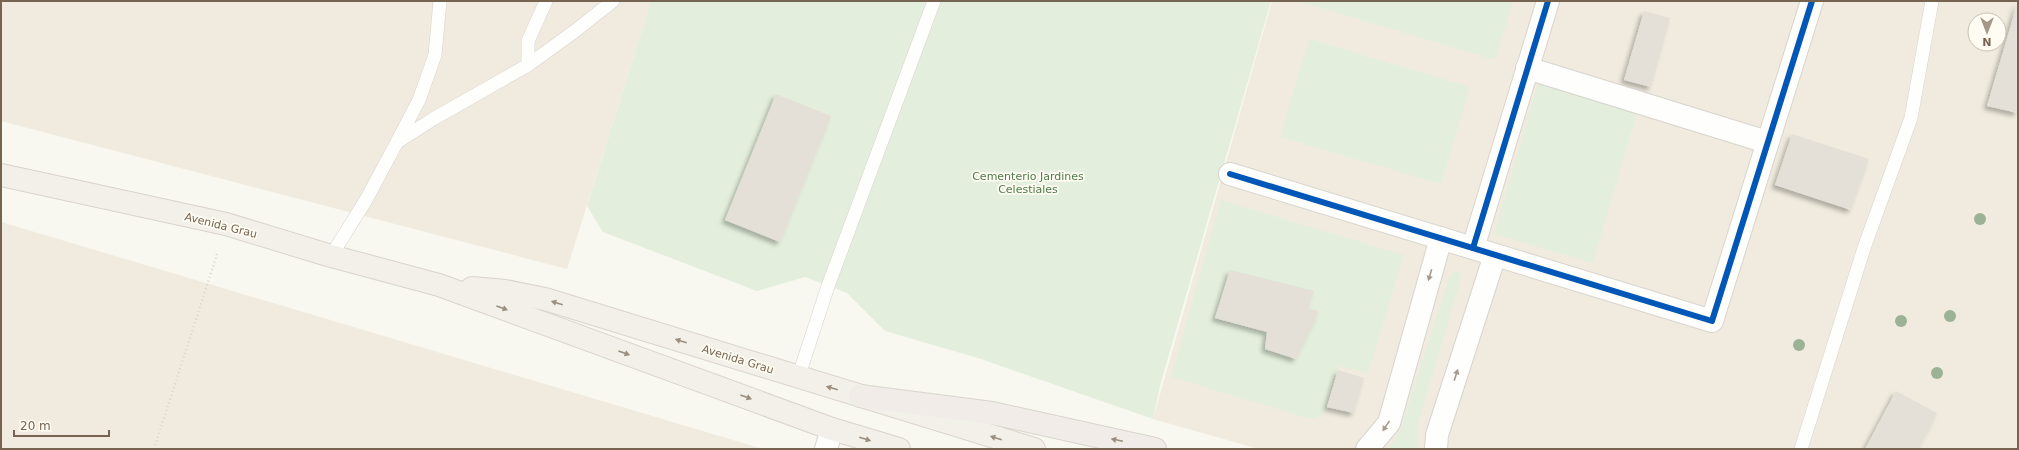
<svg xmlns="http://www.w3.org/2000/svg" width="2019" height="450" font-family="'DejaVu Sans',sans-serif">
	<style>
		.residential { fill: #f0ebde; fill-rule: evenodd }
		.green { fill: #e3efdc }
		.building { fill: #e5e0d7; filter: url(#shadow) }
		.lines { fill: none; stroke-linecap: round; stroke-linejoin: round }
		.service-casing { stroke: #d8d4ce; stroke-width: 14 }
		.minor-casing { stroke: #d8d4ce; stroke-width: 24 }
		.primary-casing { stroke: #d9d4cc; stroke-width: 24 }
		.motorway-casing { stroke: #d9d4cc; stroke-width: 24 }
		.path { stroke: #dad6d0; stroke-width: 2.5; stroke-dasharray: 1 3; stroke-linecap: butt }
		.service { stroke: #fefefd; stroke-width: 13 }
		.minor { stroke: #fefefd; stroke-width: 22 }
		.primary { stroke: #f2f0e8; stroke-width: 22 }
		.motorway { stroke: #f1ece7; stroke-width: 22 }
		.cycleway-casing { stroke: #fefcf3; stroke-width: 8 }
		.cycleway { stroke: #0057b8; stroke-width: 6 }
		.tree { fill: #9bb394 }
		.oneway { fill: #a69a8d }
		.oneway2 { fill: #9b8e7e }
		.oneway3 { fill: #9b8d7d }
		.labels { text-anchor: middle; stroke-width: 3.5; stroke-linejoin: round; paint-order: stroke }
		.park-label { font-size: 11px; fill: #4f7b49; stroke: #fefcf3 }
		.street-label { font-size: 11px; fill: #766450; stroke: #fefcf3 }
	</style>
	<defs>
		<filter id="shadow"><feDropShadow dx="-3.5" dy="3.5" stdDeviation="2" flood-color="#0004"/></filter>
	</defs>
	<rect width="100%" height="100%" fill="#f8f7f0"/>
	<g class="residential">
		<path d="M1,1H651L567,269L1,121Z"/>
		<path d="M1272,1H2018V449H1259L1153,419ZM1975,20H1999V44H1975Z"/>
		<path d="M1,222L763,449H1Z"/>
	</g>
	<g class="green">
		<path d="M651,1H1271L1161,382L1153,419L978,358L885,331L847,293L805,277L757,291L603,232L587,206Z"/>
		<path d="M1298,1H1513L1495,60Z"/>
		<path d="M1309,39L1470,87L1441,184L1280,137Z"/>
		<path d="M1538,83L1637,112L1593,263L1494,234Z"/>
		<path d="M1221,200L1404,255L1368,373L1339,366L1324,414L1311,419L1171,377Z"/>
		<path d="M1454,271H1458L1461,274V279L1418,422L1417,449H1387L1395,440L1401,428L1449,277Z"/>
	</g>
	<g class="building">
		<path d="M2018,1V113L1987,106Z"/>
		<path d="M1644,11L1670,18L1651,87L1624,80Z"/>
		<path d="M776,94L831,116L780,242L725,220Z"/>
		<path d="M1792,134L1869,159L1851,210L1775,185Z"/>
		<path d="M1230,270L1314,291L1308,309L1319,311L1296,359L1265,349L1267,332L1215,318Z"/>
		<path d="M1338,370L1364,378L1354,413L1327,407Z"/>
		<path d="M1896,391L1937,413L1918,449H1865Z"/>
	</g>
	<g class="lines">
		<defs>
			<g id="service">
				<path d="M528,65V41L546,1"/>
				<path d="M398,140L419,100L435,55L440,1"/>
				<path d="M331,256L366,200L397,142L433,119L528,65L575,31L613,1"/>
				<path d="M798,378L828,286L934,1"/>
				<path d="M1801,449L1864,248L1911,118L1932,1"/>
			</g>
			<g id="minor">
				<path d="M1527,68L1767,142"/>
				<path d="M1230,174L1712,321L1812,1"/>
				<path d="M1473,248L1548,1"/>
				<path d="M826,449L832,429"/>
				<path d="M1367,449L1389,423L1441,238"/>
				<path d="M1436,449L1437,435L1495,255"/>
			</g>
			<g id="primary">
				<path d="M1,175L226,224L331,256L439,285L832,429L899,449"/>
				<path d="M472,288L505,291L545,299L1034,449"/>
			</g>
			<path id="motorway" d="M860,396L992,413L1155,449"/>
		</defs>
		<use href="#service" class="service-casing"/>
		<use href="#minor" class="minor-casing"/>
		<use href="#primary" class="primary-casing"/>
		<use href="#motorway" class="motorway-casing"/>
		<path class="path" d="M154,449L218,251"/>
		<use href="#service" class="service"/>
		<use href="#minor" class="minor"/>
		<use href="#primary" class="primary"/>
		<use href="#motorway" class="motorway"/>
		<defs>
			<g id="cycleway">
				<path d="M1230,174L1712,321L1812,1"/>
				<path d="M1473,248L1548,1"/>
			</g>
		</defs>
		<use href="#cycleway" class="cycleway-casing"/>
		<use href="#cycleway" class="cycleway"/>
	</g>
	<g class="tree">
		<circle cx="1980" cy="219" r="6"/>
		<circle cx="1950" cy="316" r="6"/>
		<circle cx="1901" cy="321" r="6"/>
		<circle cx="1799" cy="345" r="6"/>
		<circle cx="1937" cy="373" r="6"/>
	</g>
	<defs><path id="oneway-solid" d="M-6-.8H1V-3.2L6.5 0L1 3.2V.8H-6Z"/></defs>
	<g class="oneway">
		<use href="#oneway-solid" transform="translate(1430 275) rotate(106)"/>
		<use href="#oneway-solid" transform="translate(1456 375) rotate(-72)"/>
		<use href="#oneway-solid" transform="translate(1386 426) rotate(124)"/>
	</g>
	<g class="oneway2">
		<use href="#oneway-solid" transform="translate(557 303) rotate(-163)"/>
		<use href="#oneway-solid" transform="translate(502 308) rotate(20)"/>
		<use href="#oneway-solid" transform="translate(681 341) rotate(-163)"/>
		<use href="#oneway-solid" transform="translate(624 353) rotate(20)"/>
		<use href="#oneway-solid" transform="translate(832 388) rotate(-164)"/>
		<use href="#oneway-solid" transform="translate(746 397) rotate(20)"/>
		<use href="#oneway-solid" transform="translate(996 438) rotate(-163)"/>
		<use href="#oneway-solid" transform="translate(865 439) rotate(17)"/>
	</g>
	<use class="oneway3" href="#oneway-solid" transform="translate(1117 440) rotate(-168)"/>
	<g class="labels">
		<g class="park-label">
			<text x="1028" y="180">Cementerio Jardines<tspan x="1028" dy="13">Celestiales</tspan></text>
		</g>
		<g class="street-label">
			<text transform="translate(221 225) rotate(14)" y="4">Avenida Grau</text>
			<text transform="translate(738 359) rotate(17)" y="4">Avenida Grau</text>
		</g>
	</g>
	<rect width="2019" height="450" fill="none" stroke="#766450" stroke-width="4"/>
	<g transform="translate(1987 32) rotate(180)"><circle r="19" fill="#fefcf3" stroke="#c8bfb2"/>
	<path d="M0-3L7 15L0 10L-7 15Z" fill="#a49788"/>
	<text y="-6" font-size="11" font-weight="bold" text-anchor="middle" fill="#766450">N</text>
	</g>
	<path d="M14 430v6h95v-6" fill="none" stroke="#766450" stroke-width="2"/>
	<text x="20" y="430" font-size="12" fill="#766450" stroke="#fefcf3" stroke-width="3" paint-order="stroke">20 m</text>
</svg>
